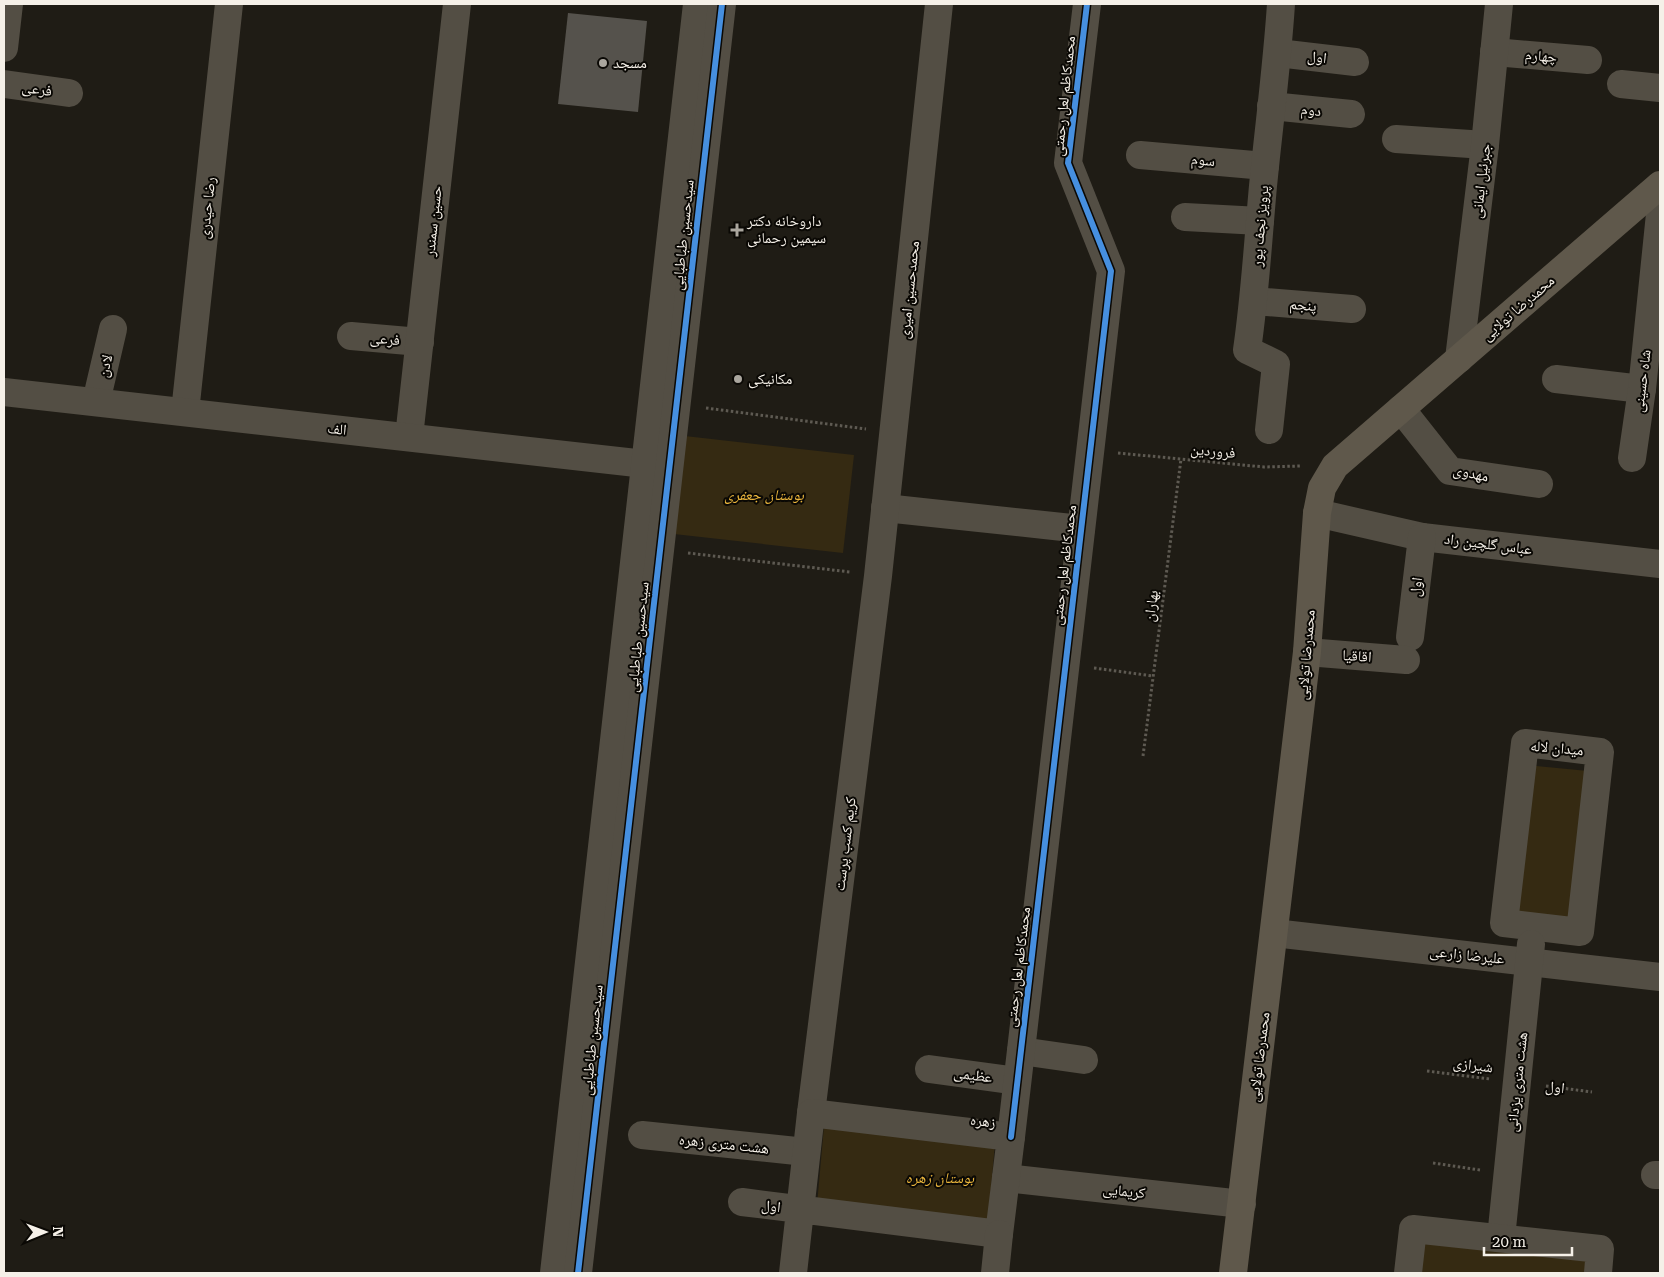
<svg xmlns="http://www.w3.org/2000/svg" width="1664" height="1277" font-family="'Roboto Serif','Noto Naskh Arabic',serif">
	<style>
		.green { fill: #352a12 }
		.building { fill: #55524c }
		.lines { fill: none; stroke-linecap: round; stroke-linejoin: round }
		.path { stroke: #5e5a52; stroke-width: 3; stroke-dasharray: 2.5 2.5; stroke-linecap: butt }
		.minor { stroke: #534e44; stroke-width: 28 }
		.tertiary { stroke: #534e44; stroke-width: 28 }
		.secondary { stroke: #5f584b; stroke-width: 28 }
		.cycleway-casing { stroke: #0a0804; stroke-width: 9 }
		.cycleway { stroke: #468fdf; stroke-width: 6 }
		.poi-dot { fill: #aaa69e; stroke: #0a0804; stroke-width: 2 }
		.labels { text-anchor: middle; stroke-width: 4; stroke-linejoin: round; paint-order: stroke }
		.street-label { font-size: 15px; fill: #f5f0e8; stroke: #0a0804 }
		.poi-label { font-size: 15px; fill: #f5f0e8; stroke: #0a0804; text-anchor: start }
		.park-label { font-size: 15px; font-style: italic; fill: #ecb73d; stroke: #0a0804 }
	</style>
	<rect width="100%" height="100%" fill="#1f1c15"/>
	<g class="green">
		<path d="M685,436L854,455L843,553L674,534Z"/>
		<path d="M1526,765L1588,771L1573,922L1511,915Z"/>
		<path d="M824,1126L995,1143L988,1223L817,1205Z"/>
		<path d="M1420,1237L1592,1256L1591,1273H1416Z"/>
	</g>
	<path class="building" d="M568,13L647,21L638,112L558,104Z"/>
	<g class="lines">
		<g class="path">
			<path d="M706,408L866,429"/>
			<path d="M1118,453L1264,467L1301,466"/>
			<path d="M688,553L850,572"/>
			<path d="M1094,668L1153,676"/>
			<path d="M1143,756L1181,459"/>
			<path d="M1427,1071L1490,1079"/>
			<path d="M1546,1086L1592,1092"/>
			<path d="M1433,1163L1480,1170"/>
		</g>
		<g class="minor">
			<path d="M4,48L9,4"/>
			<path d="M1494,52L1588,60"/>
			<path d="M1278,53L1355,62"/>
			<path d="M4,84L69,93"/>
			<path d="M1621,84L1660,88"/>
			<path d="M1271,106L1351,114"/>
			<path d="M1396,139L1485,145"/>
			<path d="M1140,155L1265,166"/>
			<path d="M1185,217L1260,221"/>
			<path d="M1254,301L1352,309"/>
			<path d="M351,336L420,342"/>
			<path d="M1459,359L1485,145L1499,4"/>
			<path d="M1556,379L1642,389"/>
			<path d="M96,402L113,329"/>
			<path d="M1401,409L1450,471L1539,484"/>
			<path d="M185,412L229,4"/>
			<path d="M1269,430L1276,364L1247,350C1255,295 1258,241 1263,186C1269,125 1277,65 1281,4"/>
			<path d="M409,437L457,4"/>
			<path d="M1632,458L1642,389L1660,214"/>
			<path d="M885,508L1081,529"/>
			<path d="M1317,513L1422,537L1660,564"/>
			<path d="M1410,637L1422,537"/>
			<path d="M1307,652L1406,660"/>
			<path d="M1525,743L1600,752L1580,932L1504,923Z"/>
			<path d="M1274,933L1660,977"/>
			<path d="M1021,1051L1084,1060"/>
			<path d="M929,1069L1017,1081"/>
			<path d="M811,1113L878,576L939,4"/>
			<path d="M642,1135L806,1152"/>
			<path d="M1011,1137L1111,271L1068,163L1087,4"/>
			<path d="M1655,1175H1660"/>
			<path d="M1006,1178L1242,1204"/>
			<path d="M742,1202L999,1234L1011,1137L811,1113L793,1273"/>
			<path d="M1501,1238L1531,944"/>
			<path d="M995,1273L999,1234"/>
			<path d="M1408,1273L1413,1229L1600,1249L1598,1273"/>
		</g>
		<g class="tertiary">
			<path d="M4,392L663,466"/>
			<path d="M554,1273L697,4"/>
			<path d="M578,1273L722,4"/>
		</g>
		<path class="secondary" d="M1233,1273L1307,652L1317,513L1322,488L1335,466L1660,185"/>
		<defs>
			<g id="cycleway">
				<path d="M1011,1137L1111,271L1068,163L1087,4"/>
				<path d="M578,1273L722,4"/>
			</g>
		</defs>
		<use href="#cycleway" class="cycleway-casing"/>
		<use href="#cycleway" class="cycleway"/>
	</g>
	<g class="poi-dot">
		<circle cx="603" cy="63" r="5"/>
		<path d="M734.5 222.5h5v5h5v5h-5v5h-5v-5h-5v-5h5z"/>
		<circle cx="738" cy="379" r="5"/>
	</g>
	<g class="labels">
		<g class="street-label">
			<text transform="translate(1541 56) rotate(5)" y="5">چهارم</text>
			<text transform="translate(1317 57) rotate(7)" y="5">اول</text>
			<text transform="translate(37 89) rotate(8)" y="5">فرعی</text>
			<text transform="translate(1064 96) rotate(-84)" y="5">محمدکاظم لعل رحمتی</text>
			<text transform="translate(1311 110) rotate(6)" y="5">دوم</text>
			<text transform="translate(1203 160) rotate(5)" y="5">سوم</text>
			<text transform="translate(1481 181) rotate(-83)" y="5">جبرئیل ایمانی</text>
			<text transform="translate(207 208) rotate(-84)" y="5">رضا حیدری</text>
			<text transform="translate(433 221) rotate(-84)" y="5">حسین سمندر</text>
			<text transform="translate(1260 226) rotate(-85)" y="5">پرویز نجف پور</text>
			<text transform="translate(683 235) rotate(-84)" y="5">سیدحسین طباطبایی</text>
			<text transform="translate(909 290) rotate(-84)" y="5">محمدحسین امیری</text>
			<text transform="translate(1303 305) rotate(5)" y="5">پنجم</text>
			<text transform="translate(1518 308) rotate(-41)" y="5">محمدرضا تولایی</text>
			<text transform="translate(385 339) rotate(5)" y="5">فرعی</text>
			<text transform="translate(105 366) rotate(-77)" y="5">لادن</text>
			<text transform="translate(1642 381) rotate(-83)" y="5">شاه حسینی</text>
			<text transform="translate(337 429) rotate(6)" y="5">الف</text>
			<text transform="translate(1213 451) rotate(5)" y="5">فروردین</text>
			<text transform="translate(1471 473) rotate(12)" y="5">مهدوی</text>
			<text transform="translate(1488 544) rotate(7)" y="5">عباس گلچین راد</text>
			<text transform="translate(1064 565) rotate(-83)" y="5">محمدکاظم لعل رحمتی</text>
			<text transform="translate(1416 587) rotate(-83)" y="5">اول</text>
			<text transform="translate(1151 606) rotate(-83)" y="5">بهاران</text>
			<text transform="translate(638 637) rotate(-84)" y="5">سیدحسین طباطبایی</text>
			<text transform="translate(1306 655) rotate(-85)" y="5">محمدرضا تولایی</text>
			<text transform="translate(1357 656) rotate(4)" y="5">اقاقیا</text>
			<text transform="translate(1557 748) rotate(5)" y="5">میدان لاله</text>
			<text transform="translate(845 844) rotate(-83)" y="5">کریم کسب پرست</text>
			<text transform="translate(1467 955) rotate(6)" y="5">علیرضا زارعی</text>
			<text transform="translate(1018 967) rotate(-83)" y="5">محمدکاظم لعل رحمتی</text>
			<text transform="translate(592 1040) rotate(-84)" y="5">سیدحسین طباطبایی</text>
			<text transform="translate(1259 1057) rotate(-83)" y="5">محمدرضا تولایی</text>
			<text transform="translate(1473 1065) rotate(7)" y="5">شیرازی</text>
			<text transform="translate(973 1075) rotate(8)" y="5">عظیمی</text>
			<text transform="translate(1517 1082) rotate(-84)" y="5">هشت متری یزدانی</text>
			<text transform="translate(1555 1087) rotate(7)" y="5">اول</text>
			<text transform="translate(983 1121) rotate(7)" y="5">زهره</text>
			<text transform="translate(724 1144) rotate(6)" y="5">هشت متری زهره</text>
			<text transform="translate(1124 1191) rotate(6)" y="5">کریمایی</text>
			<text transform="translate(771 1206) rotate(7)" y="5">اول</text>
		</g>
		<g class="poi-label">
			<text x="613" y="68">مسجد</text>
			<text x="747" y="226">داروخانه دکتر<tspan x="747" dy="17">سیمین رحمانی</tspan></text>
			<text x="748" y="384">مکانیکی</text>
		</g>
		<g class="park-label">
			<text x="764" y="500">بوستان جعفری</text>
			<text x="940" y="1183">بوستان زهره</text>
		</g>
	</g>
	<rect width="1664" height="1277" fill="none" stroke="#f5f0e8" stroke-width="10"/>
	<g transform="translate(45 1232) rotate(89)" stroke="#0a0804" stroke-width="4" paint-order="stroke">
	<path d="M0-4L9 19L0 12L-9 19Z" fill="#f5f0e8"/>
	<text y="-8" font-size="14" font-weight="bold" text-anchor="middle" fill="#f5f0e8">N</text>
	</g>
	<path d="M1484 1247v8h88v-8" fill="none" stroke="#f5f0e8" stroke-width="2.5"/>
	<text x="1492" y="1247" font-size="15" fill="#f5f0e8" stroke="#0a0804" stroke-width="4" paint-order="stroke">20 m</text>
</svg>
